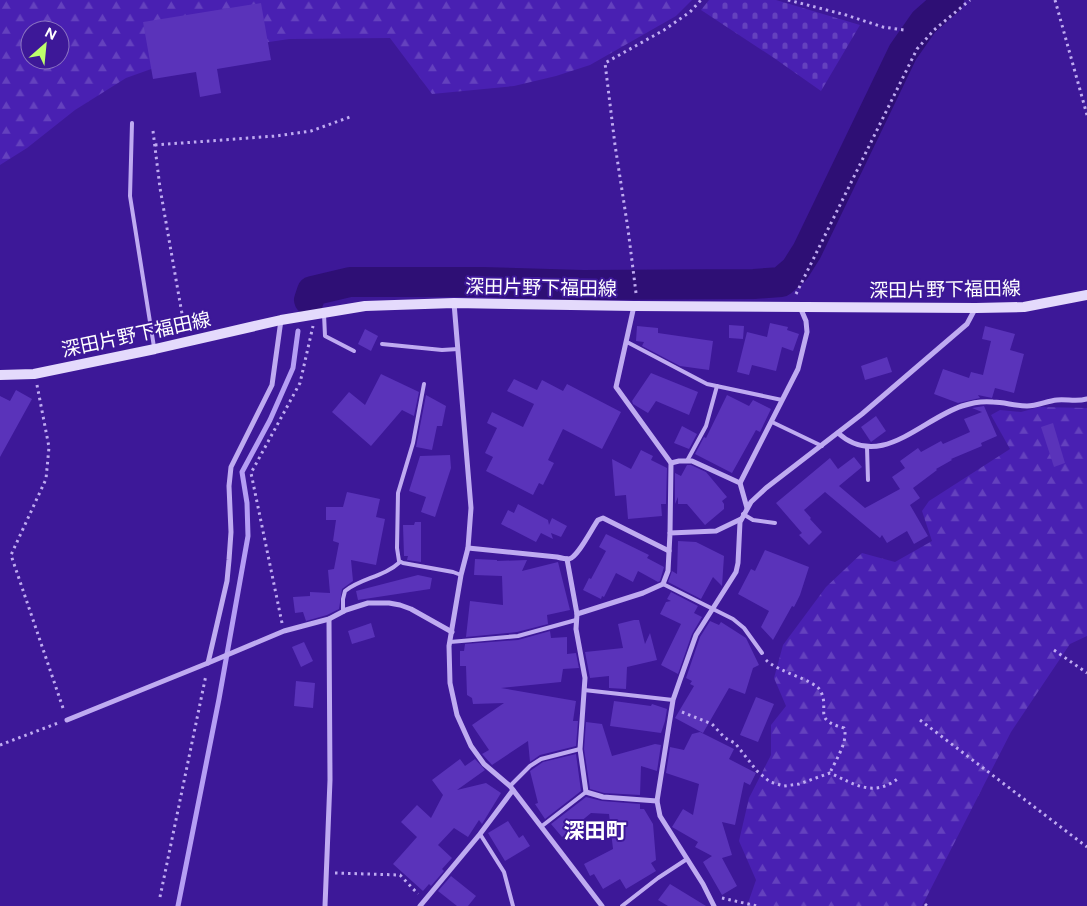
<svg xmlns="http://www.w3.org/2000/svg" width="1087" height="906" font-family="Figtree,'Noto Sans JP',sans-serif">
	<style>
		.forest { fill: url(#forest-firs); fill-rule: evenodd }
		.cemetery { fill: url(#cemetery-stones) }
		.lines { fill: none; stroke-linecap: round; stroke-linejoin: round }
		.stream { stroke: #b59ef4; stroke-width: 5 }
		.river { stroke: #2e0f75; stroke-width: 30 }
		.building { fill: #5a33ba }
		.path { stroke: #bfabf1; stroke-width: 3; stroke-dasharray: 2.5 4; stroke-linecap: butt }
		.lane { stroke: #bfabf1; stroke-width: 4 }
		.street { stroke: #bfabf1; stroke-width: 5 }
		.secondary { stroke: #e4dafc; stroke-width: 10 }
		.labels { text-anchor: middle; stroke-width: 4; stroke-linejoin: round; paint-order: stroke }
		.street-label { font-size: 19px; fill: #fff; stroke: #3d1898 }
		.quarter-label { font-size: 21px; font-weight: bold; fill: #fff; stroke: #3d1898 }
	</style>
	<defs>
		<pattern id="forest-firs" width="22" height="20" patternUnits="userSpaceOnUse" patternTransform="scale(1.25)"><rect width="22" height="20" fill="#4920b2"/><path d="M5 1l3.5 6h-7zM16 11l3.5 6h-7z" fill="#6441be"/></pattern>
		<pattern id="cemetery-stones" width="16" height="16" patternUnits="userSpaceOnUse" patternTransform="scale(1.25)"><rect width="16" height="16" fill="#4920b2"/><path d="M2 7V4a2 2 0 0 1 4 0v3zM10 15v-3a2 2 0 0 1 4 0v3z" fill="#6441be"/></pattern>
	</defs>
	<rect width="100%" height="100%" fill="#3d1898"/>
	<g class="forest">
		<path d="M0,0H692L676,16L590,65L556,76L514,86L432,94L390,38L289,39L221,49L168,63L126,78L75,110L27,148L0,165ZM30,30H60V60H30Z"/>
		<path d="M1039,407L1087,408V636L1070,644L1011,732L922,906H747L756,880L739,841L749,798L771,755V725L786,706L774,678L783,645L826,587L862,553L895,562L932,541L922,511L929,501L1010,449L991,415L1000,410L1021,412Z"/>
	</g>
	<path class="cemetery" d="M709,0H776L860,25L821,91L774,58L701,10Z"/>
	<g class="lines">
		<path class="stream" d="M178,906L219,699L248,536L247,503L242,472L270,420L293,368L298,331"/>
		<path class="river" d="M309,300L312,291L350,282H482L583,285L754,284L781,282L795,270L807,251L903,52L924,22L949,0"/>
	</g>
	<g class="building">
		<path d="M261,3L271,60L217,69L221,93L200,97L196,72L153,79L143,22Z"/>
		<path d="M770,323L788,327L787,330L799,334L793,351L782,347L776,371L752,365L749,375L737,372L747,332L767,337Z"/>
		<path d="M729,325L744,326L743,339L729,338Z"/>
		<path d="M637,326L658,328V333L713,341L709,370L680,366L642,346L644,342L636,341Z"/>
		<path d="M985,326L1015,334L1010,350L1024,354L1014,393L995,388L992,398L978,395L980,398L958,403L934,394L943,369L969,378L971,372L983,375L991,341L982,339Z"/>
		<path d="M365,329L378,336L371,351L358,344Z"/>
		<path d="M887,357L892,372L865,380L861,366Z"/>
		<path d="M651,373L698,392L689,415L656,401L648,413L633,404L632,401Z"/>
		<path d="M381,374L419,392L414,416L402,410L371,446L332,412L349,392L365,405Z"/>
		<path d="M514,379L537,390L542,380L563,391L567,384L621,412L602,449L563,429L548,460L554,463L543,485L539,483L533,495L486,471L493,457L485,453L497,428L487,423L492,412L523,427L534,404L507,391Z"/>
		<path d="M16,390L32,399L0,457V396L10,401Z"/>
		<path d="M426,395L446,406L442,426H437L432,450L416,447Z"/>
		<path d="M727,395L749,406L753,400L771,409L760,432L756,430L732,473L695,454L704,437L706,438Z"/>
		<path d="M984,406L997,436L981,443L982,446L951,459L952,460L936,469L937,470L913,488L920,498L910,505L928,536L914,544L907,531L887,543L882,535L880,538L825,492L804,510L811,518L810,519L822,532L809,545L799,535L802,533L776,503L830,458L838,469L854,457L862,467L839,486L865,508L900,489L892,477L905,468L900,461L918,448L921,452L941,441L943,444L970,432L964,419L982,412L972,408Z"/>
		<path d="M876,416L886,431L871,442L861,427Z"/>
		<path d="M1053,423L1065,463L1054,467L1041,427Z"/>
		<path d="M682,426L697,434L689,449L674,443Z"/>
		<path d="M641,450L653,456L651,460L667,468L666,504H661L662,516L628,519L626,495L615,496L612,459L631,469Z"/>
		<path d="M450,455L451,468L435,517L421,512L426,497L409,491L420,456Z"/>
		<path d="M687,465H691L706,472L727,497L722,501L724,504V509L705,525L687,504H678V497L675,504V473L681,476Z"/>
		<path d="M347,492L380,499L376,517L385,519L376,565L351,560L353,581L342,589L339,609L327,615L306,621L303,612L295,613L293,597L310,596V592L330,593L328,570L334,569L339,543L333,541L336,520H326V507H343Z"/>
		<path d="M518,504L548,520L549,525L552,518L567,526L561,537L551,533L553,539L541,533L536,542L501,524L508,510L514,513Z"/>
		<path d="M415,522H421V562L407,560L408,556H404L403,525H414Z"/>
		<path d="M606,534L649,555L647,558L664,567L660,581L658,582L638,571L633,582L616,573L604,597L602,596L601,599L583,590L589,578L591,579L606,551L599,547Z"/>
		<path d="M678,541L696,542L724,556L722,586L713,577L701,599L668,582L672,571L677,574Z"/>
		<path d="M765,550L809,567L800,595L794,607L792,606L773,640L761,627L769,611L738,594L751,569L755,571Z"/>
		<path d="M475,559L497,560V561L527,560L522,571L558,562L570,610L547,615L548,624L517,632L466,637L470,601L503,605L502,576L474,575Z"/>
		<path d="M418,575L432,578L430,589L358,600L356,591Z"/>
		<path d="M671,592L698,606L694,613L702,617L692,634L678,674L661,665L681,624L660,614L666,602L671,601L667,599Z"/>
		<path d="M634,620H639L645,644L650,633L657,660L627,667L626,689L609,688V676L590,678L585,652L623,648L618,624Z"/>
		<path d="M710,621L719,625L721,622L746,638L759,665L753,668L745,694L729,688L703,733L675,718L694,686L690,684L692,681L686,678L700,637Z"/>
		<path d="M371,623L375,637L352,644L348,631Z"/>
		<path d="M550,631L551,638L567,637V654L576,653L579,668L563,669L561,682L501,688L576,701L573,721H578L576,746L540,755L530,762L528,741L492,765L482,754L489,750L472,725L504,703L473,704L472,698L467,695L466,666H460V651H464L465,644L518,640Z"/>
		<path d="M304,642L313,661L301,667L292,647Z"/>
		<path d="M296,681L315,683L313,708L294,706Z"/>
		<path d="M756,697L774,704L758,742L740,735Z"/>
		<path d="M614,701L651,706L652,704L667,709L665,721L661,733L610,726Z"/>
		<path d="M586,722L602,724L612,756L655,744L661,745L657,771L641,766L640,795L604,793L590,789L584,749Z"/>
		<path d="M700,732L734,749L729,759L756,773L750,785L744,782L735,825L722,822L732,855L722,858L737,886L722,895L703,862L712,856L695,847L698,842L672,827L683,809L693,815L699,784L666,773L670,747L684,750L692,734Z"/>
		<path d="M576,754L581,791L545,819L535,804L538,803L530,771L543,762Z"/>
		<path d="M460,759L465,766L475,759L485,770L457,790L486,783L501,793L482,824L479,820L468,837L454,828L438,845L452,858L442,869L444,871L431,886L429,884L423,891L393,864L417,837L401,822L417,805L431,818L443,795L432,780Z"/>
		<path d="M586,797L602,801L640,804V809H644L653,824L656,860L651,863L656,871L626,889L620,879L603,889L594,874L590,876L584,864L613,849L609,814L591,813L562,837L551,824Z"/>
		<path d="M508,821L519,838L523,835L530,846L505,861L488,833Z"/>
		<path d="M451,876L476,896L468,906H457L438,891Z"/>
		<path d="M670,884L706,906H668L658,900Z"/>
	</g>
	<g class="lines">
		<g class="path">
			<path d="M788,0L846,15L883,27L904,30"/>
			<path d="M1055,0L1087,115"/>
			<path d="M153,131L160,188L185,331"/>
			<path d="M155,145L276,136L311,131L350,117"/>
			<path d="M636,293L628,229L615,145L605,63L664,30L690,12L701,0"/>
			<path d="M796,294L917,49L934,30L970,0"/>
			<path d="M37,385L49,447L46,479L11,555L64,711"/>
			<path d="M282,623L251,473L300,383L313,326"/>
			<path d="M1054,650L1087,673"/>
			<path d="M766,660C778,672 814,680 820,690C831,710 811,719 844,728C849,741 835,761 830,773"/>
			<path d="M682,712L712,724L725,738L735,743L757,771L770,782L784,786L799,784L830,773C856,785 874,798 900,777"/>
			<path d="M920,720L1087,847"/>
			<path d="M0,745L58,723"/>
			<path d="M335,873L400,875L418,894"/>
			<path d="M160,897L206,675"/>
			<path d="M722,898L757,906"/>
			<path d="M925,904L927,906"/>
		</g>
		<g class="lane">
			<path d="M132,123L130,196L154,347"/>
			<path d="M324,314L325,336L354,351"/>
			<path d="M627,342L707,384L782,400"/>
			<path d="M382,344L442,350L458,349"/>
			<path d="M424,384L413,443L398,493L397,548L399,561L403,563L453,572L461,575"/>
			<path d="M772,422L822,446"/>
			<path d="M867,447L868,480"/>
			<path d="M687,461L706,426L717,386"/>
			<path d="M743,514L753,520L775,523"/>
			<path d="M663,584L733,619L744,628L762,653"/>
			<path d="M343,612V599L345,591C361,578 384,577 400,562"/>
			<path d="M450,642L518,636L576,620"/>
			<path d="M584,690L673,700"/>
			<path d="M510,786L530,766L541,759L580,749"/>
			<path d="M542,826L586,792"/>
			<path d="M480,834L504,872L513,906"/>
			<path d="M622,906L658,878L687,859"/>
		</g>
		<g class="street">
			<path d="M454,303L471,508L468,548L461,575L449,646L450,683L457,715L471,746L484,764L510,786L602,906"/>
			<path d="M634,306L616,387L671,463L670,533"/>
			<path d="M838,433C880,471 922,419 962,406C971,403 984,401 993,402C1004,402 1015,406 1027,406C1037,406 1047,401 1057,400C1067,399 1077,402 1087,399"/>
			<path d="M671,463L679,461H692L740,483L747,508"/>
			<path d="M740,483L798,369L807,332L806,321L800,307"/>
			<path d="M468,548L557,557C561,558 565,559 569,559C578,557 592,528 598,520L603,518L669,551"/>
			<path d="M567,559L577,614L576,629L585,678L580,749L586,792L603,797L657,801"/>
			<path d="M577,614L643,593L663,584L668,571L670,533L716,531L741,519"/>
			<path d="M208,663L227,581L229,560L231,532L229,486L231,467L272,385L281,320"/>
			<path d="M67,720L208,663L284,631L329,619L346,610L368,603H389L400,605L411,609L452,632"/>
			<path d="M325,906L330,780L329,619"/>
			<path d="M420,906L480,834L513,790"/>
			<path d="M714,906L703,884L660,816L657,801L673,700L680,680L696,635L736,572L738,563L740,522L751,502L766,488L862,414L967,324L975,309"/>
		</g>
		<path class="secondary" d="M0,375L34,374L155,349L281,320L365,306L454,303L634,306L976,308L1024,307L1087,295"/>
	</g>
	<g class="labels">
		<g class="street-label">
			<text transform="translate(541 287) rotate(1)" y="7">深田片野下福田線</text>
			<text transform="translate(945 289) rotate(-1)" y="7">深田片野下福田線</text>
			<text transform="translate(136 334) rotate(-12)" y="7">深田片野下福田線</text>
		</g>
		<g class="quarter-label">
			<text x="595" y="838">深田町</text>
		</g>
	</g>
	<g transform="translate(45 45) rotate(27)"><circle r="24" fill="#3d1898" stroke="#8b74c1"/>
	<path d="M0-4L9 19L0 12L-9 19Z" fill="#beff6c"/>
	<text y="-8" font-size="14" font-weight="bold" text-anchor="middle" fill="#ffffff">N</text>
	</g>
</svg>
